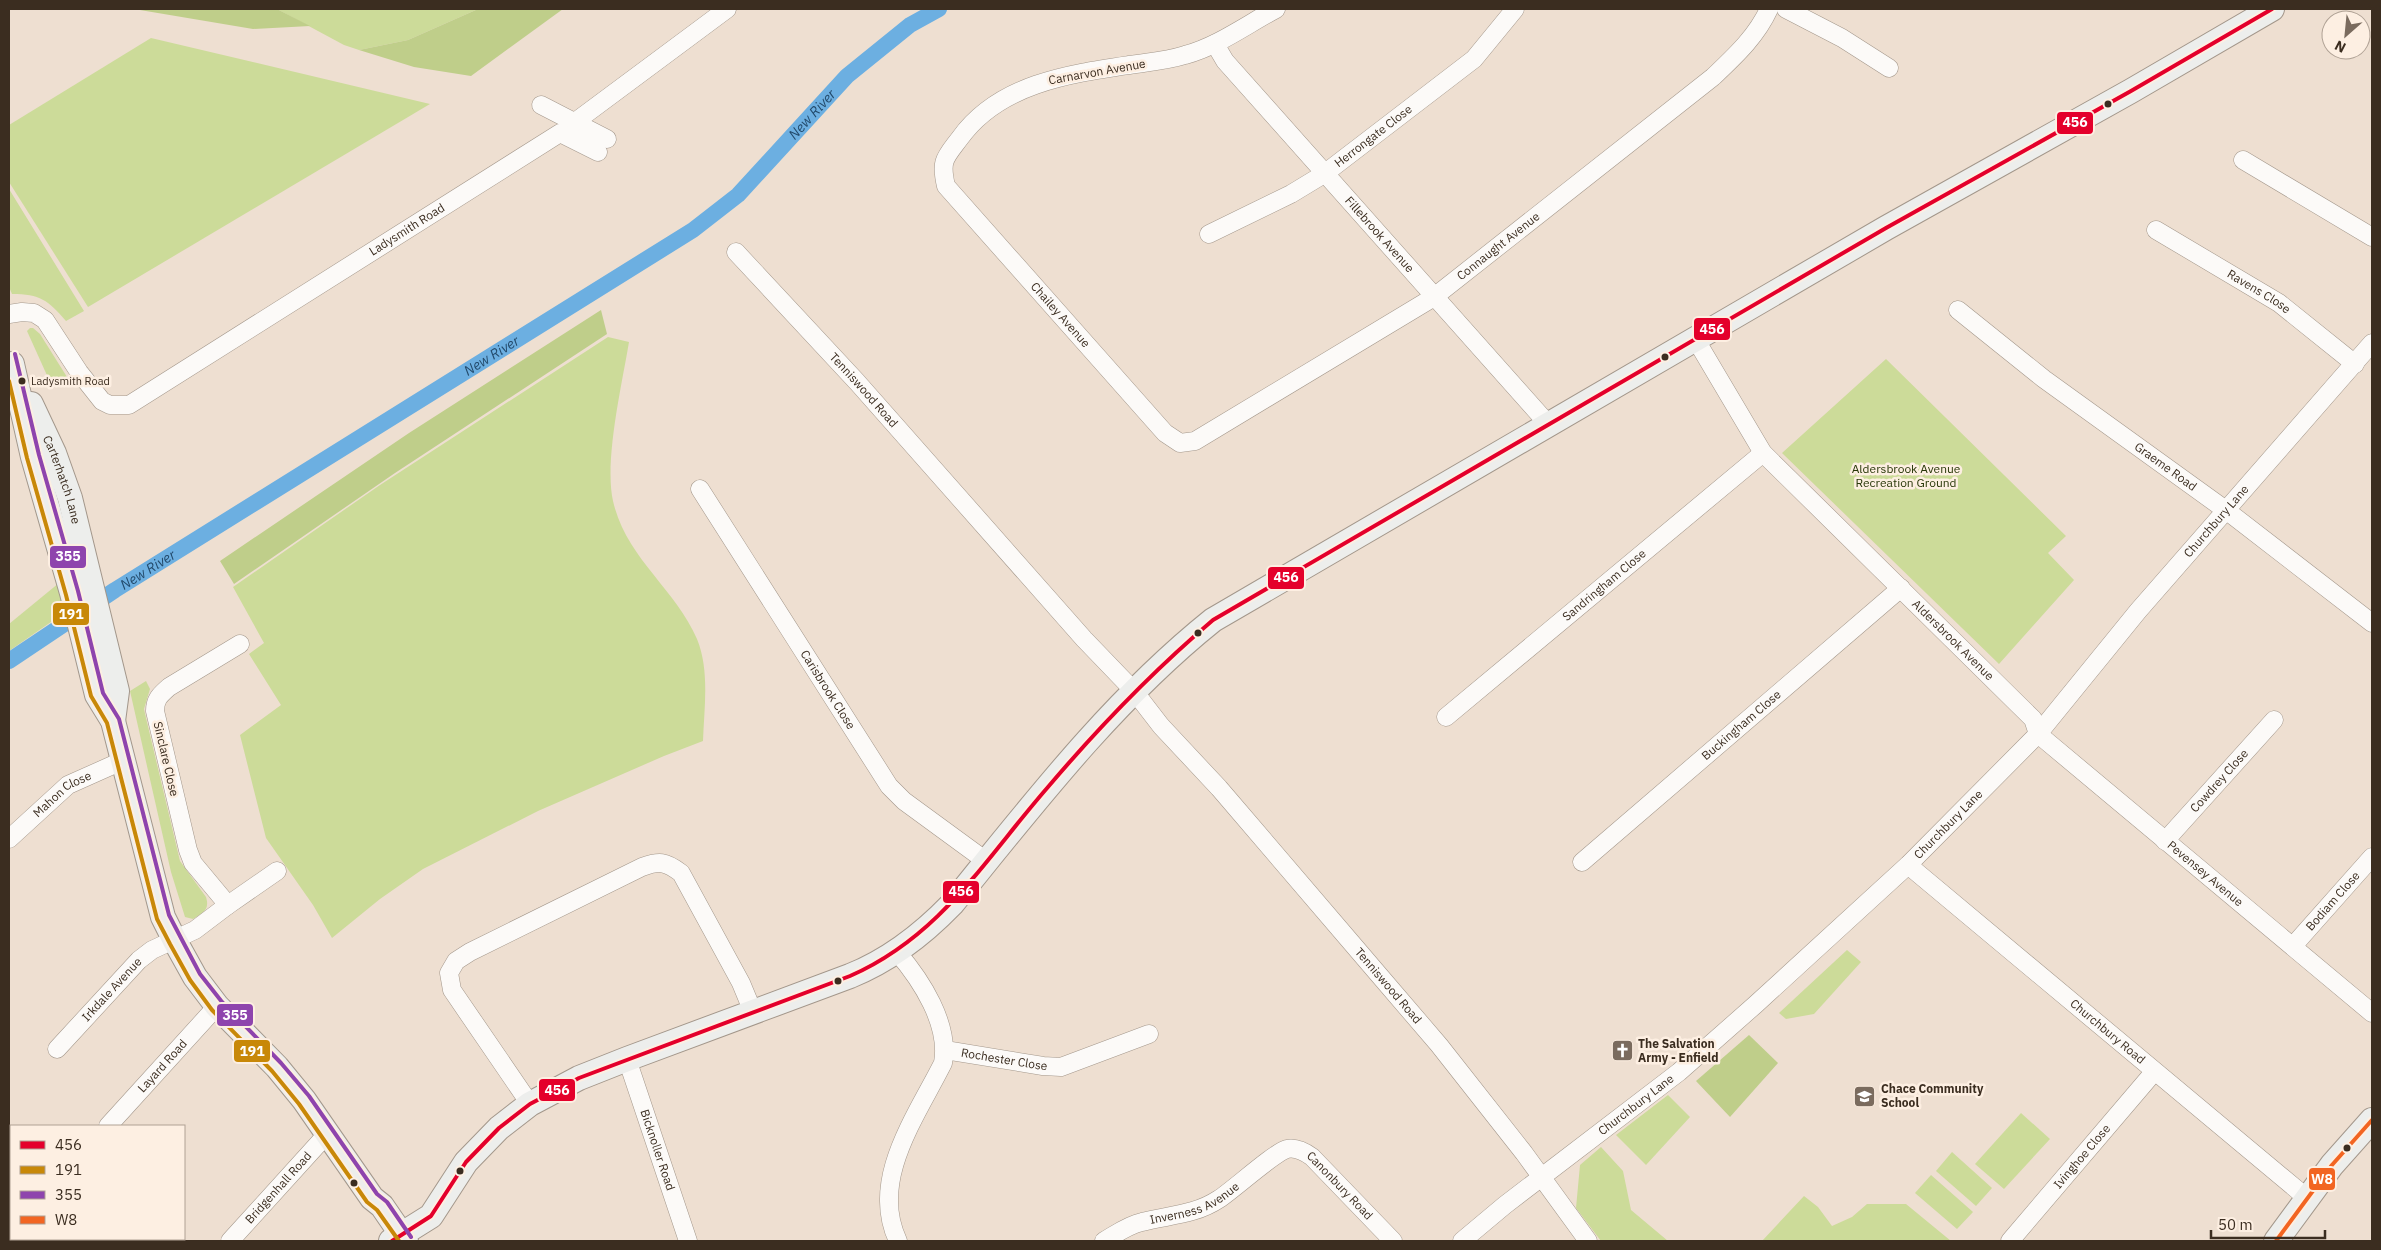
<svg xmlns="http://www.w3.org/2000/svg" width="2381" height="1250" font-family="'IBM Plex Sans',sans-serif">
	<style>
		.green { fill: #ccdb99 }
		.forest { fill: #bfce8a }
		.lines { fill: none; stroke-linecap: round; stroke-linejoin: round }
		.canal { stroke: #6cafe1; stroke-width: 16 }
		.street-casing { stroke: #a3978b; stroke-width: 19 }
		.secondary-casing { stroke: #a3978b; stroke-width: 26 }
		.street { stroke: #fcfaf8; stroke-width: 18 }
		.secondary { stroke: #edeeec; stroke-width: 24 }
		.bus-1-casing { stroke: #fdefe2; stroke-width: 8 }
		.bus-2-casing { stroke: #fdefe2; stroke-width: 8 }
		.bus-3-casing { stroke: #fdefe2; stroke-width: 8 }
		.bus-4-casing { stroke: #fdefe2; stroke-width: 8 }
		.bus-1 { stroke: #e4002b; stroke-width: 4 }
		.bus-2 { stroke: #c88808; stroke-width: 4 }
		.bus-3 { stroke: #8e44ad; stroke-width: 4 }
		.bus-4 { stroke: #f26522; stroke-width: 4 }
		.bus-dot { fill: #3b2d20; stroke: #fdefe2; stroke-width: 2 }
		.labels { text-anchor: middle; stroke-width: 5; stroke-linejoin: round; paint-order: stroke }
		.bus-label { font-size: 11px; fill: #3b2d20; stroke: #fdefe2; text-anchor: start }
		.street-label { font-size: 12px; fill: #3b2d20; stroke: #fdefe2 }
		.park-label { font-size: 12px; fill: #283708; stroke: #fdefe2 }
		.poi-label { font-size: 12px; font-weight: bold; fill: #3b2d20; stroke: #fdefe2; text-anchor: start }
		.water-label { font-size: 14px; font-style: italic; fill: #234a6b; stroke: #fdefe2 }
		.line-badge { stroke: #fdefe2; stroke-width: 2 }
		.badge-label { font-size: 14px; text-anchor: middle; font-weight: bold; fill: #fff }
	</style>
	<rect width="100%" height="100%" fill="#eedfd1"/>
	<g class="green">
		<path d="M277,9H478L408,40L359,50L344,45Z"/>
		<path d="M151,38L430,104L88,307L9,182V125Z"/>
		<path d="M9,189L84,311L66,321C48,300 40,294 12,294L9,287Z"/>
		<path d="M30,328H33L40,334L67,377L50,382L27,331Z"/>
		<path d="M608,337L629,342C622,384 604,461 613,501C626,558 675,588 697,639C710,671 704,708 703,741L664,756L538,811L423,869L380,899L332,938L313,905L266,838L240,735L281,705L249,654L264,643L233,587L380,485Z"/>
		<path d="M1886,359L2066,536L2048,553L2074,580L1999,664L1782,453Z"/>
		<path d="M59,583L64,613L9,651V624Z"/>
		<path d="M146,681L150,689L144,709L146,718L180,861L206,897C210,910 203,913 193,919L185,917L171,872L130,691Z"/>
		<path d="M1847,950L1861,962L1814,1014L1786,1019L1779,1013Z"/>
		<path d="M1668,1095L1690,1117L1646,1165L1616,1135Z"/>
		<path d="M2021,1113L2050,1139L2004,1189L1975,1164Z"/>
		<path d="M1601,1147L1623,1171L1631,1210L1668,1241H1601L1576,1208L1580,1165Z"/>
		<path d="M1952,1152L1992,1188L1976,1206L1936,1171Z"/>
		<path d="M1931,1175L1973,1212L1957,1229L1915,1193Z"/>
		<path d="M1804,1196L1818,1207L1832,1226L1852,1217L1867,1204H1906L1951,1241H1762Z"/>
	</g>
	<g class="forest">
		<path d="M134,9H277L310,26L253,29Z"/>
		<path d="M478,9H563L471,76L414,67L359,50L408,40Z"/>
		<path d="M601,310L607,334L395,473L234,584L220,561L409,433Z"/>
		<path d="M1749,1035L1778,1063L1730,1117L1696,1081Z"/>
	</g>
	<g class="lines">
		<path class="canal" id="s1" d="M9,661L115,590L693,230L738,195L847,76L910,25L939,9"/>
		<defs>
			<g id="street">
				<path id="s2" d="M1276,9C1246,25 1218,46 1185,55C1166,61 1148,62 1129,65C1068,74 999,84 960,138C945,158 940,160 946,186L1165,433L1180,443L1195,441L1434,297L1713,77C1735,56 1756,37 1769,9"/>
				<path d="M1786,9L1842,38L1889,68"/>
				<path id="s3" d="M1215,44L1225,61L1548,424"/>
				<path d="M541,105L607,139"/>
				<path d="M575,122L727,9"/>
				<path d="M2243,160L2372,237"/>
				<path id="s4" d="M2156,230L2279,303L2355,364"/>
				<path id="s5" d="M1209,234L1291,194L1324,174L1474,59L1515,9"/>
				<path id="s6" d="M736,252L857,382L1084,639L1134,691L1161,726L1219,788L1379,975L1439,1045L1524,1153L1588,1241"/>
				<path id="s7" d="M1958,310L2044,379L2227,511L2372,623"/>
				<path id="s8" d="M9,314L22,312L34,313L45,320L79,372L102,401L110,405H129L560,133L598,152"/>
				<path id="s9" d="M1696,340L1763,453L2033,719L2038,734L2372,1013"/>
				<path id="s10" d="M700,489L889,786L904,801L986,861"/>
				<path id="s11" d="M1446,717L1763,453"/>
				<path id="s12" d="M9,839L68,785L124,760"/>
				<path id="s13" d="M2165,841L2274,720"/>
				<path id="s14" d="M1582,862L1901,588"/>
				<path id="s15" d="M1908,865L2307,1198"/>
				<path d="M228,905L277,871"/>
				<path id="s16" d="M2293,946L2372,857"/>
				<path d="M897,952C921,980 950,1024 943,1063C916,1117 869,1180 898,1241"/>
				<path id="s17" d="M57,1049L139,960L152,950L195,930L228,905L193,863L188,850L155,711C155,699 160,695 169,687L240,644"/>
				<path id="s18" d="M945,1050L1043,1066L1061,1067L1149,1034"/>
				<path id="s19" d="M627,1059L688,1241"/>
				<path d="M530,1104L452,990L449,973L456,961L470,952L642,867C659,861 665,861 681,873L741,983L753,1012"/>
				<path id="s20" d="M108,1126L217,1006"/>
				<path d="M9,1234L11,1232"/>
				<path id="s21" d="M230,1241L328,1133"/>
				<path id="s22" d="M1104,1241C1116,1234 1128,1225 1142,1222C1169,1215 1195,1215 1219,1199C1233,1190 1275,1152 1287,1149C1296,1147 1305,1152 1312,1157L1393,1241"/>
				<path id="s23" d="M1462,1241L1505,1205L1679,1072L1755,1005L1908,865L2038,734L2138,611L2372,343"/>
				<path id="s24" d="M2010,1241L2154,1072"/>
			</g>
			<g id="secondary">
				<path d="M12,364L33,457L72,593L97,695L113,721L163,917L175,941L195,977L217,1006L277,1067L304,1100L372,1198L382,1206L406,1241"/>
				<path id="s25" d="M31,404L54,453L70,498L117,691L113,721"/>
				<path d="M391,1241L431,1216L466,1162L499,1128L530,1104L579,1078L627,1059L850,976C890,960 922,935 952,904C1033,804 1112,701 1213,620L1886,228L2131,91L2272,9"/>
				<path d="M2276,1241L2332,1165L2372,1120"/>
			</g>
		</defs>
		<use href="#street" class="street-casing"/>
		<use href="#secondary" class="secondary-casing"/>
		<use href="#street" class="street"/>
		<use href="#secondary" class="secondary"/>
		<defs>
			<path id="bus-1" d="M392,1241L431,1216L466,1162L499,1128L530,1104L579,1078L850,976C941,936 985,859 1048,787C1099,727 1153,671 1213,620L1886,228L2131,91L2272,9"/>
			<path id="bus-2" d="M9,381L27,458L66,595L91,696L107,723L157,919L170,944L190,980L212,1010L272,1071L299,1104L367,1202L377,1210L399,1241"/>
			<path id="bus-3" d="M15,354L39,455L78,591L103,693L119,719L169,915L181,938L200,974L222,1002L281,1063L309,1096L377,1194L387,1202L411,1237"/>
			<path id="bus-4" d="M2276,1241L2332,1165L2372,1120"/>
		</defs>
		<use href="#bus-1" class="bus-1-casing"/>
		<use href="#bus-2" class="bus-2-casing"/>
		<use href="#bus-3" class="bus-3-casing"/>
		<use href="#bus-4" class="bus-4-casing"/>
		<use href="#bus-1" class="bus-1"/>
		<use href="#bus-2" class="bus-2"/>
		<use href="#bus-3" class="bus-3"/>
		<use href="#bus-4" class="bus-4"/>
	</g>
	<defs>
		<symbol id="church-square" viewBox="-11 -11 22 22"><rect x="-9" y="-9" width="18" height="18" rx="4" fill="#7a6b5e" stroke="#fdefe2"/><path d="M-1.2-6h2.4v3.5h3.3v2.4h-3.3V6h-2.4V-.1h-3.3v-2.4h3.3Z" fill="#fff"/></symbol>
		<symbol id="school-square" viewBox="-11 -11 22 22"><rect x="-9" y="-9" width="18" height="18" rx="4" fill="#7a6b5e" stroke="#fdefe2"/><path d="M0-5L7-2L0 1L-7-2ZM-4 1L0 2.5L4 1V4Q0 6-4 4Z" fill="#fff"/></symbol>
	</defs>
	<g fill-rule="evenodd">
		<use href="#church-square" x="1610" y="1038" width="25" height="25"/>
		<use href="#school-square" x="1852" y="1084" width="25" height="25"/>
	</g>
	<g class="bus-dot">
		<circle cx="2108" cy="104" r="4.5"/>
		<circle cx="1665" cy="357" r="4.5"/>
		<circle cx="22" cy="381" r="4.5"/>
		<circle cx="1198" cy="633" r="4.5"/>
		<circle cx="838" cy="981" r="4.5"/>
		<circle cx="2347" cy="1148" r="4.5"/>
		<circle cx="460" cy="1171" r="4.5"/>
		<circle cx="354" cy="1183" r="4.5"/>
	</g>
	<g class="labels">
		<g class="bus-label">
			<text x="31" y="385">Ladysmith Road</text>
		</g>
		<g class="street-label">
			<text transform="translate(1097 72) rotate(-10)" y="4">Carnarvon Avenue</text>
			<text dy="4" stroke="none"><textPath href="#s5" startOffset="192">Herrongate Close</textPath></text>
			<text dy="4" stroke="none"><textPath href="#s8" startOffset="494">Ladysmith Road</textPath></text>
			<text dy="4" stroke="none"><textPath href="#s3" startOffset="252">Fillebrook Avenue</textPath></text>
			<text dy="4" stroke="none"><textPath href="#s2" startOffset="1126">Connaught Avenue</textPath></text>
			<text dy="4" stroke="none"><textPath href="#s4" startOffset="120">Ravens Close</textPath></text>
			<text dy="4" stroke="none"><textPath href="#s2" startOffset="574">Chailey Avenue</textPath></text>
			<text dy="4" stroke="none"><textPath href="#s6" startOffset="188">Tenniswood Road</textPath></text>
			<text dy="4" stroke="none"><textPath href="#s7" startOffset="260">Graeme Road</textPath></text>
			<text dy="4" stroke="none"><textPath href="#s25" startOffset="82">Carterhatch Lane</textPath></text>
			<text dy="4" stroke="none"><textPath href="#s23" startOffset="1046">Churchbury Lane</textPath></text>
			<text dy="4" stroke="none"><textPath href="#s11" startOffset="206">Sandringham Close</textPath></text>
			<text dy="4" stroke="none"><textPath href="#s9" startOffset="398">Aldersbrook Avenue</textPath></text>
			<text dy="4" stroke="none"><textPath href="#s10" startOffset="238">Carisbrook Close</textPath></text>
			<text dy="4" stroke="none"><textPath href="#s14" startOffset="210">Buckingham Close</textPath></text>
			<text transform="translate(166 759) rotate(77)" y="4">Sinclare Close</text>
			<text dy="4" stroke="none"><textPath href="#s13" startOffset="81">Cowdrey Close</textPath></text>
			<text dy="4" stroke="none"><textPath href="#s12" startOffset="70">Mahon Close</textPath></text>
			<text dy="4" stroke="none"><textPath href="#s23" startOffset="641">Churchbury Lane</textPath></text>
			<text dy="4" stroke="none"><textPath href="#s9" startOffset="744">Pevensey Avenue</textPath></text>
			<text dy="4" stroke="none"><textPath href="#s16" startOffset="60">Bodiam Close</textPath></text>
			<text dy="4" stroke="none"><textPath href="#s6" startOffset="982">Tenniswood Road</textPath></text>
			<text dy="4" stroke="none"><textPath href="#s17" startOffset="81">Irkdale Avenue</textPath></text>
			<text dy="4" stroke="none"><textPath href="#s15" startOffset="260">Churchbury Road</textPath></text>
			<text dy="4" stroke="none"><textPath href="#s18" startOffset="60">Rochester Close</textPath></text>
			<text dy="4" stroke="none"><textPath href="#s20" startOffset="81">Layard Road</textPath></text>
			<text dy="4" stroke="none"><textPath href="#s23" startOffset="221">Churchbury Lane</textPath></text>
			<text dy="4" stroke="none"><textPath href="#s19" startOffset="96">Bicknoller Road</textPath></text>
			<text dy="4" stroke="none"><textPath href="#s24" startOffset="111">Ivinghoe Close</textPath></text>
			<text dy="4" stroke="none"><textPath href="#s22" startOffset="275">Canonbury Road</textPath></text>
			<text dy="4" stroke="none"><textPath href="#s21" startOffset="72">Bridgenhall Road</textPath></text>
			<text dy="4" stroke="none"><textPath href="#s22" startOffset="99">Inverness Avenue</textPath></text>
		</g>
		<g class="park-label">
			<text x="1906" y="473">Aldersbrook Avenue<tspan x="1906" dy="14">Recreation Ground</tspan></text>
		</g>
		<g class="poi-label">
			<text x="1638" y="1048">The Salvation<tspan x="1638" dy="14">Army - Enfield</tspan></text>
			<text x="1881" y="1093">Chace Community<tspan x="1881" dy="14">School</tspan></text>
		</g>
		<g class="water-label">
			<text dy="5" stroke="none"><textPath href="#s1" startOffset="975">New River</textPath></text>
			<text dy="5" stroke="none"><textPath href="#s1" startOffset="571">New River</textPath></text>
			<text dy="5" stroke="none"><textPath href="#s1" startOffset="166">New River</textPath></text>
		</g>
	</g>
	<g class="line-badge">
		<rect x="2056" y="111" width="38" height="24" rx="5" fill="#e4002b"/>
		<rect x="1693" y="317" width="38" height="24" rx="5" fill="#e4002b"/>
		<rect x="49" y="545" width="38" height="24" rx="5" fill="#8e44ad"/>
		<rect x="1267" y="566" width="38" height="24" rx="5" fill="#e4002b"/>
		<rect x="52" y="602" width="38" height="24" rx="5" fill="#c88808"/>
		<rect x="942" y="880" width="38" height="24" rx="5" fill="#e4002b"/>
		<rect x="216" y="1003" width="38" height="24" rx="5" fill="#8e44ad"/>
		<rect x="233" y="1039" width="38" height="24" rx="5" fill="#c88808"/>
		<rect x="538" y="1078" width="38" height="24" rx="5" fill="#e4002b"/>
		<rect x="2308" y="1167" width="28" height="24" rx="5" fill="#f26522"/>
	</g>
	<g class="badge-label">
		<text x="2075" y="127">456</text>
		<text x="1712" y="334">456</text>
		<text x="68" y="561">355</text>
		<text x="1286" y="582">456</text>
		<text x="71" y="619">191</text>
		<text x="961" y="896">456</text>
		<text x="235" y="1020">355</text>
		<text x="252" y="1056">191</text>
		<text x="557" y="1095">456</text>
		<text x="2322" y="1184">W8</text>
	</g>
	<rect width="2381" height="1250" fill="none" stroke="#3b2d20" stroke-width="20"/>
	<rect x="10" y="1125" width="175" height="115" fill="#fdefe2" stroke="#afa194"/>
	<rect x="20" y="1141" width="25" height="8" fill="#e4002b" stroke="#afa194"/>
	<text x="55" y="1150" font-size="15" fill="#3b2d20">456</text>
	<rect x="20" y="1166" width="25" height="8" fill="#c88808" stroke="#afa194"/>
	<text x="55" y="1175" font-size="15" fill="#3b2d20">191</text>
	<rect x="20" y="1191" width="25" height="8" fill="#8e44ad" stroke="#afa194"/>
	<text x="55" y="1200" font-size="15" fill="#3b2d20">355</text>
	<rect x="20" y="1216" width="25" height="8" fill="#f26522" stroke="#afa194"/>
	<text x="55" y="1225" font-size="15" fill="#3b2d20">W8</text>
	<g transform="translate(2346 35) rotate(207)"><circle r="24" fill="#fdefe2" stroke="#afa194"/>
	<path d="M0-4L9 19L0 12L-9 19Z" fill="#7a6b5e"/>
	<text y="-8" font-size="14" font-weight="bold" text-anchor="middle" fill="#3b2d20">N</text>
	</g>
	<path d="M2211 1230v8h114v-8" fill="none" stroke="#3b2d20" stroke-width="2.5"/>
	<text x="2218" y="1230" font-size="15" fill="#3b2d20" stroke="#fdefe2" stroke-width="4" paint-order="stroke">50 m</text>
</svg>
